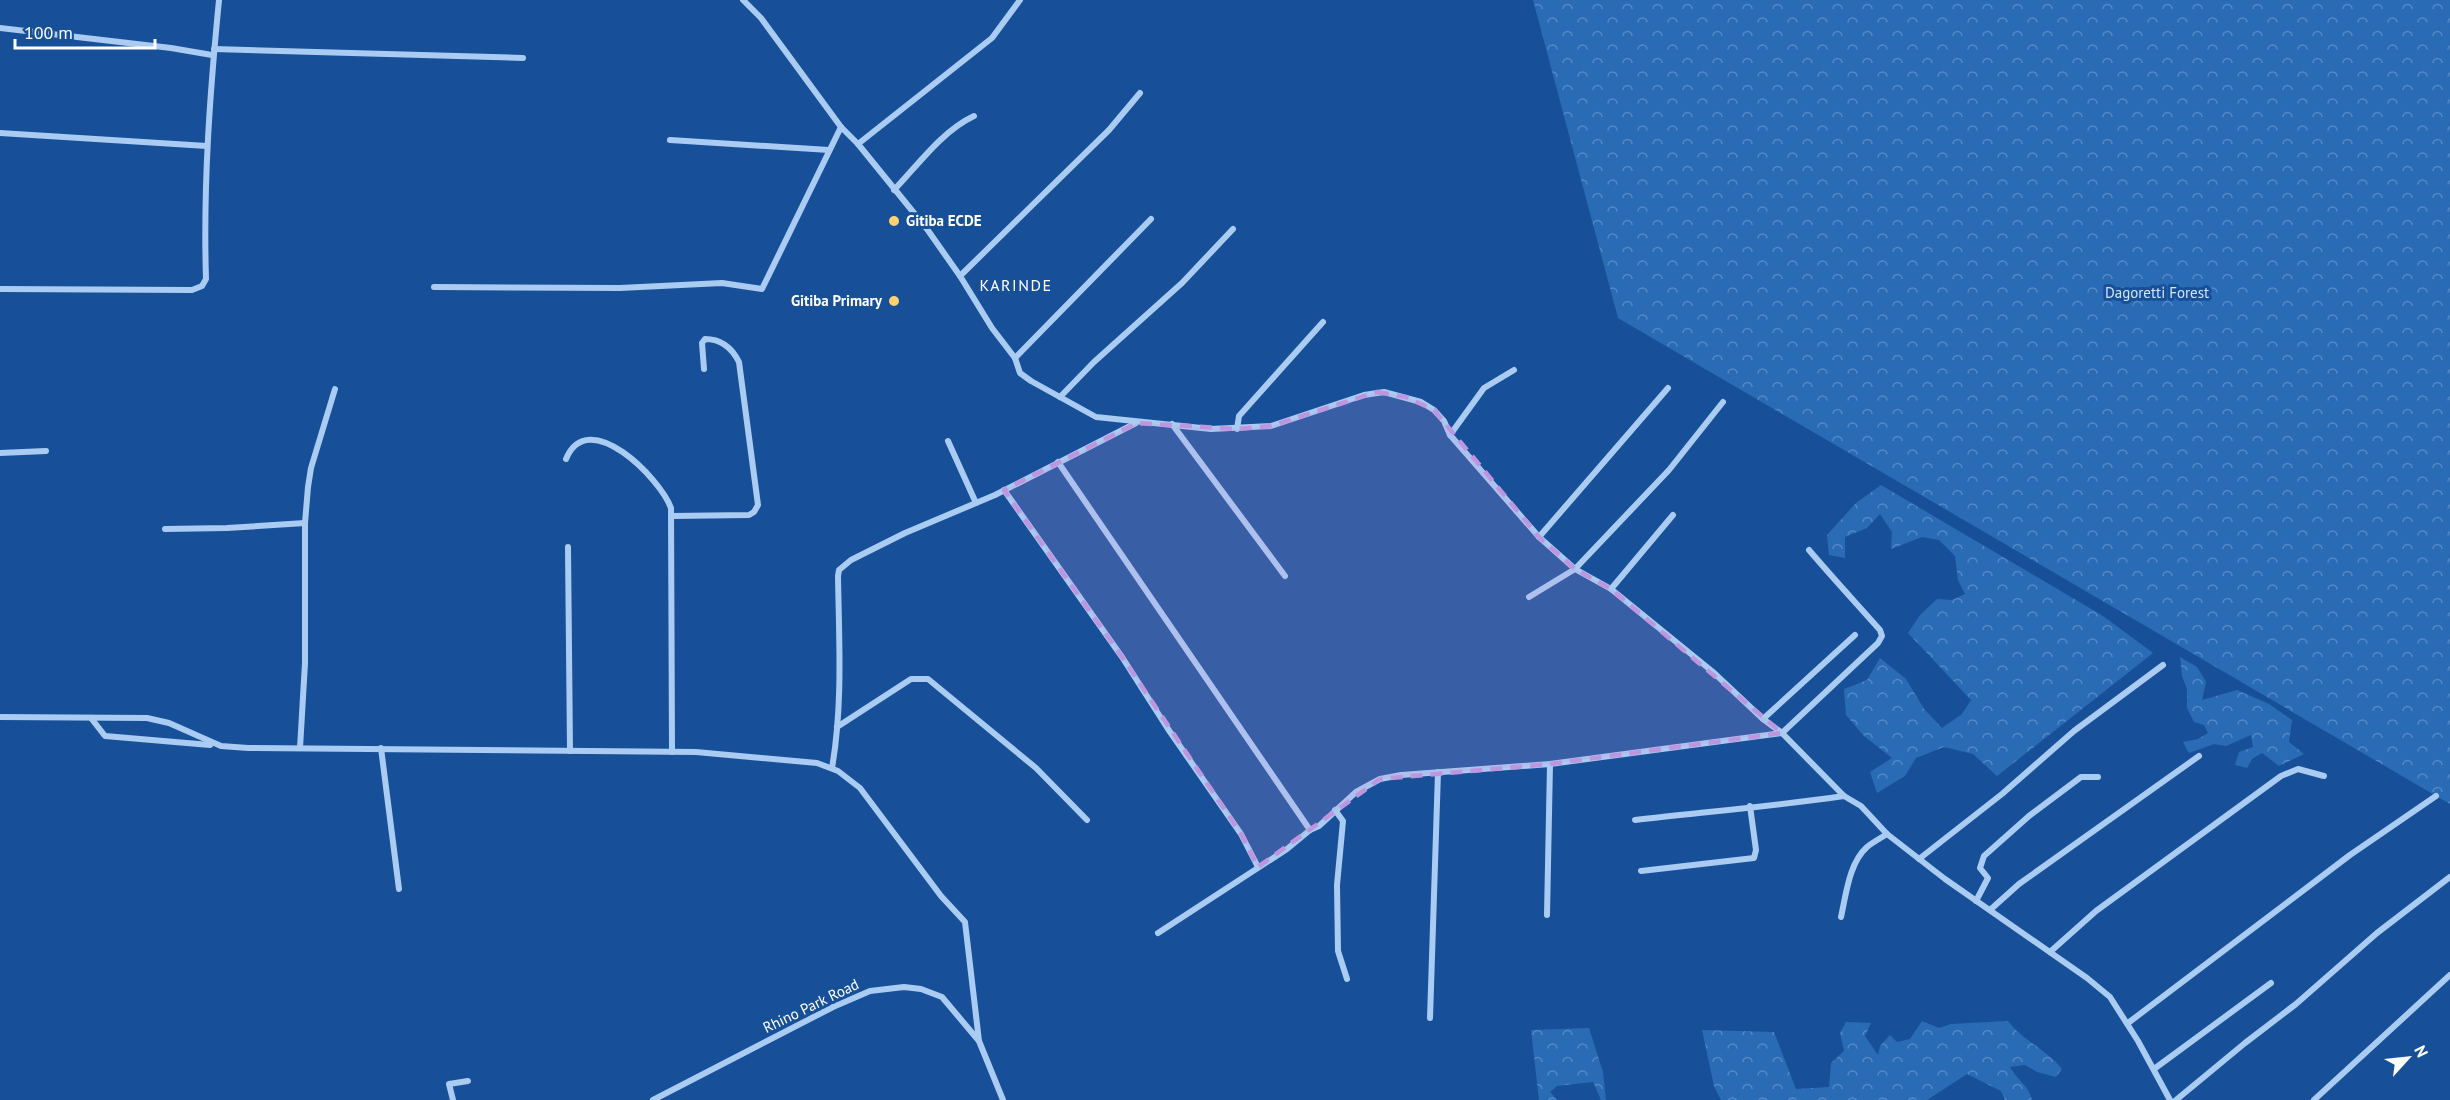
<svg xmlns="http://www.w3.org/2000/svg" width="2450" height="1100" font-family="'PT Sans',sans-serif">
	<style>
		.forest { fill: url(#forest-crowns) }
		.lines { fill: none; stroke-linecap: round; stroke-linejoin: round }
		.street { stroke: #aacbf2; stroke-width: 6 }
		.marked { fill: #bd96df; fill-opacity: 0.2; stroke: #bd96df; stroke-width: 4.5; stroke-dasharray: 12 8; stroke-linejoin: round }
		.poi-dot { fill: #ffd26b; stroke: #175098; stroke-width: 2 }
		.labels { text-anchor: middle; stroke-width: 6; stroke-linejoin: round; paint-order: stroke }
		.poi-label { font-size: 15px; font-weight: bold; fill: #fff; stroke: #175098; text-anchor: start }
		.park-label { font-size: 15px; fill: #d1e5fc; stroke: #175098 }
		.street-label { font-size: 15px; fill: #fff; stroke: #175098 }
		.neighbourhood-label { font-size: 16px; letter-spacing: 1.5px; fill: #fff; stroke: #175098 }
	</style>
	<defs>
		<pattern id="forest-crowns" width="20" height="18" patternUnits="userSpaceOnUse" patternTransform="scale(1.5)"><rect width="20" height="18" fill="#2a6bb6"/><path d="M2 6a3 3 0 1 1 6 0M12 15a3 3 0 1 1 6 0" fill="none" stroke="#5589c5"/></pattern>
	</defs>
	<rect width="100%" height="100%" fill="#175098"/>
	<g class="forest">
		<path d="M1533,0H2450V804L1618,318Z"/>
		<path d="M1881,485L2103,616L2153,653L1997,776L1973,754L1944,747L1916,758L1905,776L1877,793L1870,772L1892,758L1864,736L1846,715L1844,689L1867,680L1880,658L1906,679L1924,709L1942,728L1962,714L1971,700L1908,633L1920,615L1937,599L1952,600L1965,594L1958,580L1955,556L1939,540L1922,537L1891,549L1892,532L1880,514L1867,528L1845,537V558L1829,555L1827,535L1856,503Z"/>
		<path d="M2180,657L2197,667L2206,682L2202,700L2237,690L2269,704L2292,720L2289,742L2304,754L2279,766L2262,753L2252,759L2247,768L2235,765L2239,752L2253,747L2251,735L2226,746L2214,744L2189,753L2183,742L2198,739L2208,733L2204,725L2194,722L2187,708V689L2182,676Z"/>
		<path d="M1922,1021L1939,1028L1951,1024L2008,1021C2023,1041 2046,1049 2062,1069L2056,1077L2037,1072L2025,1065L2010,1067C2017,1080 2029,1086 2032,1100H2005L2001,1091L1967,1074L1927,1100H1721L1714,1086L1702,1030L1774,1032L1796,1089L1829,1087L1831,1063L1844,1051L1840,1033L1846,1022L1871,1023L1865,1036L1878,1055L1880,1046L1890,1035L1897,1042L1910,1039Z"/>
		<path d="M1589,1028L1603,1072L1606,1100H1601L1593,1082L1557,1086L1550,1092L1557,1100H1539L1531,1030Z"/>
	</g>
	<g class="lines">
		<g class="street">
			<path d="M743,0L761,18L841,127L858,144L927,229L960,276L992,328L1015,358L1020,373L1031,381L1096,417L1211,429L1271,426L1364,395L1384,392L1421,402L1434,410L1444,421L1450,435L1539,537L1575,569L1611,589L1713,672L1763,719L1782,733L1844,796L1861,806L1887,834L1945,879L2087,978L2110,997L2138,1041L2170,1100"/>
			<path d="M0,28L171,48L212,55"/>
			<path d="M214,49L523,58"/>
			<path d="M0,133L207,146"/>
			<path d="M670,140L829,150"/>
			<path d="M858,144L992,38L1020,0"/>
			<path d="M894,190C918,165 942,131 974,116"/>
			<path d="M960,276L1109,130L1140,93"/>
			<path d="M434,287L620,288L722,283L762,289L841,127"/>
			<path d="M0,289L192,290L202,286L206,279C203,185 210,92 219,0"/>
			<path d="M1015,358L1151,219"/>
			<path d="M1060,397L1094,362L1182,283L1233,229"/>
			<path d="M1172,424L1285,576"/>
			<path d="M1237,429L1239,416L1323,322"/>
			<path d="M1450,435L1484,388L1514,370"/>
			<path d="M948,441L976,503"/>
			<path d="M0,453L46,451"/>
			<path d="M566,459C588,405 660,478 671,508L672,752"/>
			<path d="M1058,462L1310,830"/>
			<path d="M1004,490L1122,657L1168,729L1241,834L1258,867"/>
			<path d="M672,516L749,515L754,512L758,505L739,362C732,348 721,339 705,339L702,343L704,369"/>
			<path d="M165,529L227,528L305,523"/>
			<path d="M1539,537L1668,388"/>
			<path d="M568,547L570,751"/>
			<path d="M1611,589L1673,515"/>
			<path d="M1529,597L1575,569L1669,470L1723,402"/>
			<path d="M0,717L147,718L169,723L221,746L248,748L696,752L817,763L838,771L860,788L941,896L965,922L979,1041"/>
			<path d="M91,718L105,736L210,745"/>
			<path d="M1763,719L1855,635"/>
			<path d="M837,727L911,679H928L1036,768L1087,820"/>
			<path d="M300,748L305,663V523L308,487L311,468L335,389"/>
			<path d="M381,748L399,889"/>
			<path d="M832,768C843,705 839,640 838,576L839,570L851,560L905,533L995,495L1136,423"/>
			<path d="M1335,810L1343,821L1337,885L1338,951L1347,979"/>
			<path d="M1635,820C1705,812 1775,806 1844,796"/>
			<path d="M1919,859L2002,794L2074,731L2163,665"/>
			<path d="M1641,871L1754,858L1756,850L1750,806"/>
			<path d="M1976,901L1988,878L1980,868L1984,856L2029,816L2081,777H2098"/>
			<path d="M1990,910L2019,884L2199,756"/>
			<path d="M1547,915L1550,764"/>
			<path d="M1841,917C1846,895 1849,863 1867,847C1873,842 1881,838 1887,834"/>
			<path d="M1158,933L1287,849L1310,830L1319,826L1356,792L1380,779L1401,775L1550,764L1782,733L1878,643L1882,636L1880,630C1856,603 1832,577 1809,550"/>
			<path d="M2050,952L2096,911L2281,776L2298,769L2324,776"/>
			<path d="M1430,1018L1438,772"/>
			<path d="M2128,1023L2350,855L2436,796"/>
			<path d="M2154,1069L2271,983"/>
			<path d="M453,1100L449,1084L468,1081"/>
			<path d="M653,1100L833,1007L870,991L904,987L921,989L942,997L979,1041L1003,1100"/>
			<path d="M2176,1100L2245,1043L2296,1004L2377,933L2450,877"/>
			<path d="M2314,1100L2450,975"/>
		</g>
	</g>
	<path class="marked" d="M1377,392L1406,397L1434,410L1539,537L1575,569L1611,589L1782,733L1550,764L1380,779L1258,867L1241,834L1122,657L1004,490L1137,423L1237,429L1271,426Z"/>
	<g class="poi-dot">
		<circle cx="894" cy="221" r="6"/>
		<circle cx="894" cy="301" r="6"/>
	</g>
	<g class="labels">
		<g class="poi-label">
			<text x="906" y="226">Gitiba ECDE</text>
			<text x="882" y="306" text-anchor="end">Gitiba Primary</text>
		</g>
		<g class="park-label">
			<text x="2157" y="298">Dagoretti Forest</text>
		</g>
		<g class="street-label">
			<text transform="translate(811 1006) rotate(-26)" y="5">Rhino Park Road</text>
		</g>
		<g class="neighbourhood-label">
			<text x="1016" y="291">KARINDE</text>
		</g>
	</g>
	<g transform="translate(2408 1058) rotate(63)" stroke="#175098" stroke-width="4.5" paint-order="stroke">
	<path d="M0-4.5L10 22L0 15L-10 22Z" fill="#ffffff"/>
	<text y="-9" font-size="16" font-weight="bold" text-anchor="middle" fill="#ffffff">N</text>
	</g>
	<path d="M15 39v9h140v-9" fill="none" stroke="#ffffff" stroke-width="3"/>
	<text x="24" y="39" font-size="18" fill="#ffffff" stroke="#175098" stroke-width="4.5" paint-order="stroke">100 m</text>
</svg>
